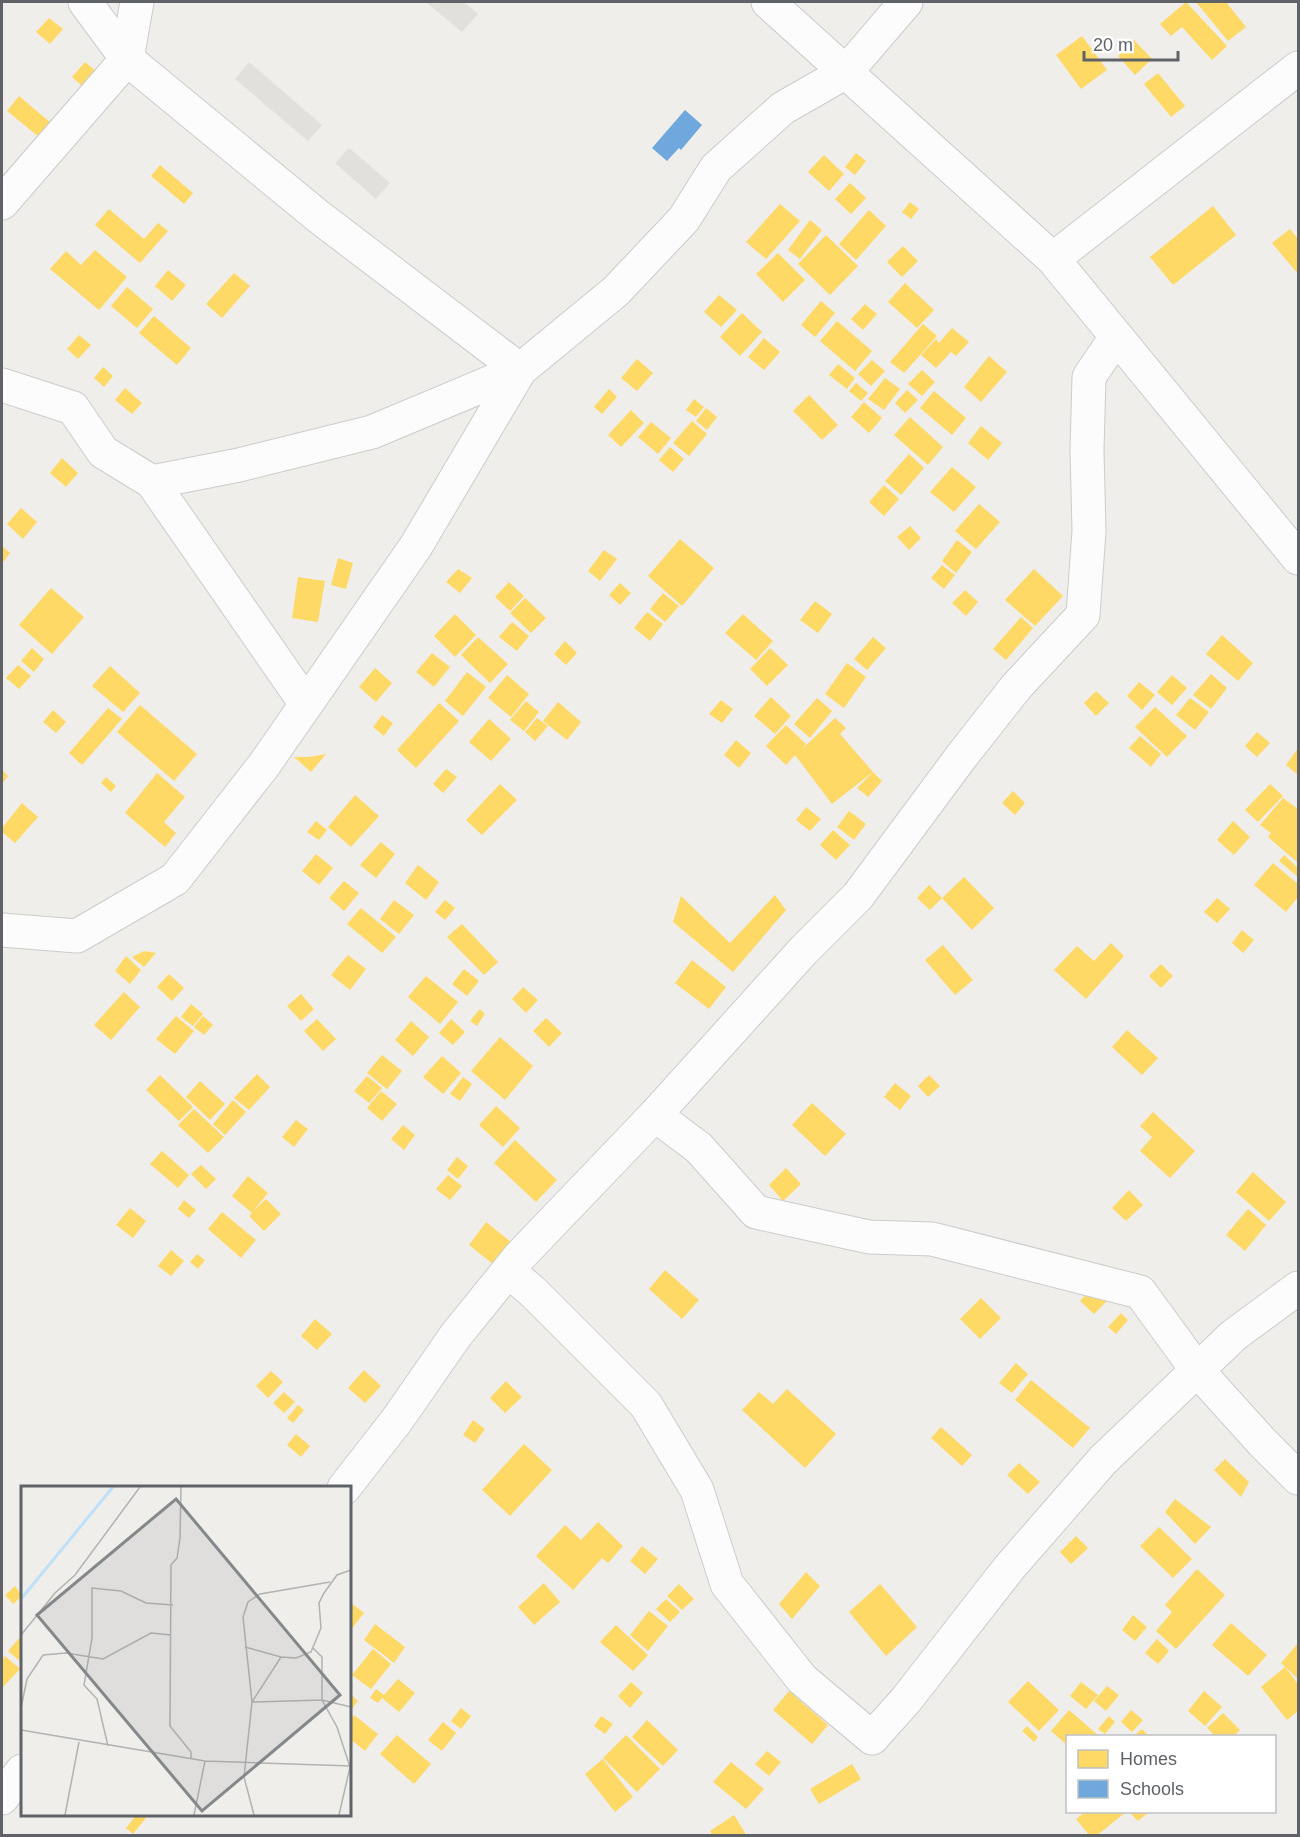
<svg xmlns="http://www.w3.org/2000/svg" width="1300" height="1837" font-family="Arial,sans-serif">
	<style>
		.education { fill: #e2e0da }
		.homes { fill: #ffd966 }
		.schools { fill: #6fa8dc }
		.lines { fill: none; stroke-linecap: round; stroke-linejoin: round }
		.minor-casing { stroke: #cbcccc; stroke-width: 35 }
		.minor { stroke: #fdfcfc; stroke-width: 33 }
		.inset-river { fill: none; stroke: #bfe0f9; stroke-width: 3 }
		.inset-road { fill: none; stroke: #b1b2b2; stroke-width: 1.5 }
		.view { fill: #84888a; fill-opacity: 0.15; stroke: #84888a; stroke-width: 3 }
		.inset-edge { fill: none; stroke: #5f6368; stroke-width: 3 }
	</style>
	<rect width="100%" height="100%" fill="#efeeea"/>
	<g class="education">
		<path d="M426,2H464L478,14L462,32Z"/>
		<path d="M249,62L322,125L308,141L235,79Z"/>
		<path d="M349,148L390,183L376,199L335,163Z"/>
	</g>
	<g class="homes">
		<path d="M1186,2L1227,46L1212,60L1182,27L1171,36L1160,24Z"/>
		<path d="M1196,2H1226L1246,27L1228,41Z"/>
		<path d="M49,18L63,29L50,44L36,32Z"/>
		<path d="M1082,36L1107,70L1081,89L1056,55Z"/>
		<path d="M1134,40L1152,59L1135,75L1118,56Z"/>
		<path d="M85,62L96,71L83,87L72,77Z"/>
		<path d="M1158,73L1185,106L1171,117L1144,84Z"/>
		<path d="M19,96L51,123L39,137L7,111Z"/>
		<path d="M856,153L866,161L855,175L845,167Z"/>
		<path d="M824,155L844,174L829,191L808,172Z"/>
		<path d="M160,165L193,193L184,204L151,176Z"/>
		<path d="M850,183L866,198L851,214L835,199Z"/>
		<path d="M910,202L919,209L911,219L902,212Z"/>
		<path d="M780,204L800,221L766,259L746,242Z"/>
		<path d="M1213,206L1236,235L1173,285L1150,257Z"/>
		<path d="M109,209L144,239L158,223L168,231L140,263L95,225Z"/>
		<path d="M869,210L886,226L856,260L839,244Z"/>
		<path d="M810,220L822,230L800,259L788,250Z"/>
		<path d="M1290,229L1298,239V274L1272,243Z"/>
		<path d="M826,235L858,266L830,295L798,264Z"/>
		<path d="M903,246L918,261L902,277L887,262Z"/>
		<path d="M95,250L127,277L99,310L50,269L66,251L81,265Z"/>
		<path d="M778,253L805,280L783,302L756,274Z"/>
		<path d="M168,270L186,285L172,301L155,286Z"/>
		<path d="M234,273L250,286L222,318L206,304Z"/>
		<path d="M905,283L934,310L917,328L888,302Z"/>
		<path d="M127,287L153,309L137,328L111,306Z"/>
		<path d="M719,295L737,310L721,327L704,312Z"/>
		<path d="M821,301L835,313L815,337L801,325Z"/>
		<path d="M865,304L877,314L863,330L851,319Z"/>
		<path d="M742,313L762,332L740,356L720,337Z"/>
		<path d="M154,316L191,348L177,365L139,333Z"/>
		<path d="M837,321L872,351L855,371L820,341Z"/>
		<path d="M923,324L937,336L904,373L890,362Z"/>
		<path d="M952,328L969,342L956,356L951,352L936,368L921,355L936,339L939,343Z"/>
		<path d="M79,335L91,345L78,359L67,349Z"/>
		<path d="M764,338L780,352L764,370L748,357Z"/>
		<path d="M989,356L1007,372L981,402L964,387Z"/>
		<path d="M637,359L653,373L637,391L621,378Z"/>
		<path d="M872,360L885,371L871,386L858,374Z"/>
		<path d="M838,364L855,378L847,389L829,375Z"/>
		<path d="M103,367L113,376L104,387L94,378Z"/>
		<path d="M922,370L935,382L922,396L908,384Z"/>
		<path d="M885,378L900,389L884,410L868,399Z"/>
		<path d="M856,383L868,393L861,401L849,391Z"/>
		<path d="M125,388L142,403L132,414L115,400Z"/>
		<path d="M609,389L617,397L602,414L594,407Z"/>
		<path d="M907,390L918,400L905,413L895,403Z"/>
		<path d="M934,391L966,418L952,435L920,408Z"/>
		<path d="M809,395L838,425L822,440L793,411Z"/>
		<path d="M694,399L704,407L696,417L686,410Z"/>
		<path d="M864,402L882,418L869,433L851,417Z"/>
		<path d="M706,408L717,417L707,430L696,421Z"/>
		<path d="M631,410L644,423L621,447L608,435Z"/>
		<path d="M910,417L943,447L928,465L894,435Z"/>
		<path d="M692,421L707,434L689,456L673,443Z"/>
		<path d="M651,422L671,438L658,454L638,437Z"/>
		<path d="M981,426L1002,443L988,460L968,443Z"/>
		<path d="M670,447L684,459L673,472L659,460Z"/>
		<path d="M909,454L924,468L901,495L885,481Z"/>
		<path d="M62,458L78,473L66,487L50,473Z"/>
		<path d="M952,467L976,487L954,512L930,492Z"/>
		<path d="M884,485L899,499L884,516L869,502Z"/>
		<path d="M979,504L1000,522L976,549L955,531Z"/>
		<path d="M21,508L37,522L23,539L7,524Z"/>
		<path d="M910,526L921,538L909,550L897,537Z"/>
		<path d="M680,539L714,568L682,606L648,576Z"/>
		<path d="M957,540L972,552L956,573L942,561Z"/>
		<path d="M2,546L10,553L2,564Z"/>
		<path d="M604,550L617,559L600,581L588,571Z"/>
		<path d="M338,558L353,563L346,589L331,585Z"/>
		<path d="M942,565L955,575L944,589L931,578Z"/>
		<path d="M458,569L472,578L460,593L446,582Z"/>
		<path d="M1034,569L1063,596L1035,626L1005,600Z"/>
		<path d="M298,577L325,581L318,622L292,618Z"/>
		<path d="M509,582L524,596L510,611L495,597Z"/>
		<path d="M620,583L631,593L620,605L609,595Z"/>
		<path d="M51,588L84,617L52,654L19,625Z"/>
		<path d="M965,590L978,602L966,616L952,603Z"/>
		<path d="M663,593L679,606L665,622L650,609Z"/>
		<path d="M525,598L546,618L531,633L510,613Z"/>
		<path d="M815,601L832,614L818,633L800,620Z"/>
		<path d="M647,612L663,624L650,641L634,628Z"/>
		<path d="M455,614L476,635L455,657L434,636Z"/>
		<path d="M743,614L773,641L756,660L725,633Z"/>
		<path d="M1021,617L1033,628L1006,660L993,649Z"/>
		<path d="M512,622L529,636L517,651L499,637Z"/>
		<path d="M1222,635L1253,663L1238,681L1206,654Z"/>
		<path d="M478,637L508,664L490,683L461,655Z"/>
		<path d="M873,637L886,648L867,670L854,659Z"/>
		<path d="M565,641L577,653L566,665L554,654Z"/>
		<path d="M32,648L44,659L34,672L21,661Z"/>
		<path d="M770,648L788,665L767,686L750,669Z"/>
		<path d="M432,653L450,667L434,687L416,672Z"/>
		<path d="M847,663L866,677L844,708L825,694Z"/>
		<path d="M18,665L31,676L19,689L6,678Z"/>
		<path d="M110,666L140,693L123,712L92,686Z"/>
		<path d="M375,668L392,683L376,702L359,687Z"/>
		<path d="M467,672L486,687L463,716L445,701Z"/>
		<path d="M1211,674L1227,688L1211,709L1193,695Z"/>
		<path d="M507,675L529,694L511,717L488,698Z"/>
		<path d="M1172,675L1187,688L1172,705L1157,692Z"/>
		<path d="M1139,682L1155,695L1142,710L1127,696Z"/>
		<path d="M1096,691L1109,703L1096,716L1084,703Z"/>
		<path d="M771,697L791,716L775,734L754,716Z"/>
		<path d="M817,698L832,711L810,738L794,724Z"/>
		<path d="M1190,698L1209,712L1195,730L1176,715Z"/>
		<path d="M721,700L733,709L722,723L709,714Z"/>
		<path d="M526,701L539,712L524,731L510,720Z"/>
		<path d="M558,702L581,722L567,740L543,721Z"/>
		<path d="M439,703L459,721L416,768L397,750Z"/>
		<path d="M140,705L197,754L174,781L117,732Z"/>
		<path d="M1155,707L1187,736L1167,757L1135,727Z"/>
		<path d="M108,708L122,719L82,765L69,753Z"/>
		<path d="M53,710L66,722L56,733L43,722Z"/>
		<path d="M382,715L393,723L384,736L373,727Z"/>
		<path d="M537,718L548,726L535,741L525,732Z"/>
		<path d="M835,718L846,728L840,734L873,772L832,804L795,755L786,765L766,746L786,725L806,744L801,750Z"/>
		<path d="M489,719L511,739L491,761L469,742Z"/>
		<path d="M1257,732L1270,743L1257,757L1245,746Z"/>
		<path d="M1140,736L1161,754L1151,767L1129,748Z"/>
		<path d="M736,740L751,753L739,768L724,755Z"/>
		<path d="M1298,748V775L1286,765Z"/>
		<path d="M326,754L311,772L294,757H309Z"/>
		<path d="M446,769L457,777L443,793L433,784Z"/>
		<path d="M2,770L8,776L2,784Z"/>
		<path d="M873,772L882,781L868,797L857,788Z"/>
		<path d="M157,773L185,797L164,822L176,833L165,847L125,813Z"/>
		<path d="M106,777L116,786L111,792L101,783Z"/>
		<path d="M500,784L517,800L482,835L466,820Z"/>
		<path d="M1270,784L1283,796L1258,822L1245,810Z"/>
		<path d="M1013,791L1025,803L1015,815L1002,803Z"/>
		<path d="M355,795L379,816L351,847L328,827Z"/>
		<path d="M1283,798L1298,809V863L1268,837L1271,833L1260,825Z"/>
		<path d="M22,803L38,817L15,843L2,832V828Z"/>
		<path d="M806,807L821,819L810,831L796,820Z"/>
		<path d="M849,811L866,824L854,840L837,827Z"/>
		<path d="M316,821L327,830L319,840L307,832Z"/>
		<path d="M1233,821L1250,837L1234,855L1217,840Z"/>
		<path d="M833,830L850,845L836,860L820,845Z"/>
		<path d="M381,842L395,854L376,878L360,865Z"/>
		<path d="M316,854L333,868L319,885L302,871Z"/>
		<path d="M1284,855L1298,868V877L1279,861Z"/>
		<path d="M1273,863L1298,884V897L1286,912L1254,885Z"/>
		<path d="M418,865L439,882L426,900L405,883Z"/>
		<path d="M964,877L994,908L972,930L942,898Z"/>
		<path d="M344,881L359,893L344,911L329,898Z"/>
		<path d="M929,885L942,898L930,910L917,898Z"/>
		<path d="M775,895L786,910L733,972L673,922L681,896L730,943Z"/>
		<path d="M1217,898L1230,909L1217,923L1204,912Z"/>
		<path d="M394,900L414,915L399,934L380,919Z"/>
		<path d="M445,900L455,908L445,920L435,912Z"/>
		<path d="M361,908L396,937L382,953L347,924Z"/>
		<path d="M462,924L498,962L484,975L447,937Z"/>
		<path d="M1242,930L1254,940L1243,953L1232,943Z"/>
		<path d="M1111,943L1124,956L1086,999L1054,970L1077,946L1094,961Z"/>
		<path d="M943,945L973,980L955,995L925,960Z"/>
		<path d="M144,951L156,953L144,967L132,957Z"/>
		<path d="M348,955L366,969L350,990L331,975Z"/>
		<path d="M126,956L141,970L130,984L115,971Z"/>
		<path d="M692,960L726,987L709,1009L675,983Z"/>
		<path d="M1161,964L1173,976L1161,988L1149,976Z"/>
		<path d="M464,969L479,981L467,996L452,984Z"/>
		<path d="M169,974L184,988L172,1001L157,987Z"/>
		<path d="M426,976L458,1002L440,1024L408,997Z"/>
		<path d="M523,987L538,1000L526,1013L512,999Z"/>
		<path d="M124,992L140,1007L111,1040L94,1025Z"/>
		<path d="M301,994L314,1009L301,1021L287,1006Z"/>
		<path d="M191,1004L203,1014L193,1026L181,1017Z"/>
		<path d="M480,1009L485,1014L477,1026L470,1021Z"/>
		<path d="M176,1016L194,1031L175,1054L156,1039Z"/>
		<path d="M203,1016L213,1025L204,1035L194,1027Z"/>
		<path d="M546,1018L562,1033L549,1047L533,1031Z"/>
		<path d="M317,1019L336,1039L323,1051L304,1031Z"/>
		<path d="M451,1019L465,1032L453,1045L439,1033Z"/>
		<path d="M411,1021L429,1037L413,1056L395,1040Z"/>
		<path d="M1127,1030L1158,1058L1142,1075L1112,1047Z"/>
		<path d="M500,1037L533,1066L505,1100L471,1071Z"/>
		<path d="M382,1055L402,1071L387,1089L367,1073Z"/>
		<path d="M442,1056L461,1073L443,1094L423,1077Z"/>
		<path d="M257,1074L270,1087L249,1110L234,1098Z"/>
		<path d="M160,1075L193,1107L179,1121L146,1090Z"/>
		<path d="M929,1075L940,1086L928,1097L918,1086Z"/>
		<path d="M367,1076L382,1088L369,1103L354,1091Z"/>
		<path d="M463,1077L472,1084L460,1101L450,1094Z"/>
		<path d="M200,1081L225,1104L210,1120L186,1097Z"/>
		<path d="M895,1083L911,1096L900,1110L884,1097Z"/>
		<path d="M381,1091L397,1104L382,1121L367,1108Z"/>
		<path d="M233,1100L246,1112L225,1135L213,1124Z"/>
		<path d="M812,1103L846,1134L825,1156L792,1125Z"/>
		<path d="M496,1106L520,1128L503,1147L479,1125Z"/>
		<path d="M194,1109L224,1137L208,1153L178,1125Z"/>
		<path d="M1153,1112L1195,1151L1170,1178L1140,1151L1152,1137L1140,1126Z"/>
		<path d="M296,1120L308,1129L294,1147L282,1137Z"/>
		<path d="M403,1125L415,1135L404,1150L391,1139Z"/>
		<path d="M515,1140L557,1180L536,1202L494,1163Z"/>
		<path d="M162,1151L189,1175L178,1188L150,1164Z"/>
		<path d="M457,1157L468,1166L458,1179L447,1170Z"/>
		<path d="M201,1165L216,1179L206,1189L191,1174Z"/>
		<path d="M786,1168L801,1184L783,1201L769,1185Z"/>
		<path d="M1253,1172L1286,1202L1269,1221L1236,1192Z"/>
		<path d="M448,1175L462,1186L450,1200L436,1189Z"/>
		<path d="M248,1176L268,1193L253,1211L266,1199L281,1214L264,1231L249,1216L252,1213L232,1196Z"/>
		<path d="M1129,1190L1143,1205L1126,1221L1112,1208Z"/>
		<path d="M184,1200L196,1210L189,1218L178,1209Z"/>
		<path d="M130,1208L146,1221L133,1238L116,1225Z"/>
		<path d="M1248,1209L1266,1225L1245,1251L1226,1235Z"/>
		<path d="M222,1212L256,1240L241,1258L208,1229Z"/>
		<path d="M486,1222L516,1246L499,1269L469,1245Z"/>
		<path d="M171,1250L184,1261L171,1276L158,1266Z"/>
		<path d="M197,1254L205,1260L198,1269L190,1262Z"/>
		<path d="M665,1270L699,1300L682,1319L649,1289Z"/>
		<path d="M1095,1285L1110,1298L1094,1314L1080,1301Z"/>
		<path d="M981,1298L1001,1318L980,1339L960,1319Z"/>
		<path d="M1121,1313L1128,1320L1116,1334L1108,1327Z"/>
		<path d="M315,1319L332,1334L317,1350L301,1336Z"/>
		<path d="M1016,1363L1028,1374L1012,1393L999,1383Z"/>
		<path d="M364,1370L381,1386L365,1403L348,1388Z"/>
		<path d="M271,1371L283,1382L268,1398L256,1386Z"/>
		<path d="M1031,1380L1090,1428L1073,1448L1015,1400Z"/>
		<path d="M506,1381L522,1397L505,1413L490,1398Z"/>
		<path d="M787,1389L836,1434L805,1468L742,1410L759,1392L773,1404Z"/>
		<path d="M284,1392L295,1402L284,1413L273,1403Z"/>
		<path d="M298,1405L304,1410L293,1423L287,1418Z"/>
		<path d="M473,1420L485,1429L475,1443L463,1435Z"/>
		<path d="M941,1427L972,1455L962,1466L931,1438Z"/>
		<path d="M296,1434L310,1446L301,1457L287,1445Z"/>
		<path d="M524,1444L552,1470L510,1516L482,1490Z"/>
		<path d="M1225,1459L1249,1482L1241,1497L1214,1470Z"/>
		<path d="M1019,1463L1040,1482L1028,1494L1007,1475Z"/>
		<path d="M1175,1499L1211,1527L1195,1544L1165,1512Z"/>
		<path d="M598,1522L623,1546L608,1563L602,1558L573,1590L536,1556L565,1525L581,1540Z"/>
		<path d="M1159,1527L1192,1559L1173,1578L1140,1546Z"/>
		<path d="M1076,1536L1088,1548L1071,1564L1060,1552Z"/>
		<path d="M642,1546L658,1559L645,1574L630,1561Z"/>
		<path d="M1197,1569L1225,1595L1176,1649L1156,1631L1172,1612L1165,1605Z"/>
		<path d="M806,1572L820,1586L792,1619L779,1604Z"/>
		<path d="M544,1583L560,1602L534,1625L518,1607Z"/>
		<path d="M679,1584L694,1599L682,1610L667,1596Z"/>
		<path d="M880,1584L917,1627L886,1656L849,1612Z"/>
		<path d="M15,1586L22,1596L13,1604L5,1595Z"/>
		<path d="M666,1599L680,1612L670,1622L656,1609Z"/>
		<path d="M350,1602L364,1613L350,1631Z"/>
		<path d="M649,1611L668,1626L648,1651L630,1635Z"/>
		<path d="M1133,1615L1147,1627L1135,1641L1122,1630Z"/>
		<path d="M1231,1623L1267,1655L1248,1676L1212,1645Z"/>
		<path d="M375,1624L405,1647L394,1663L364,1640Z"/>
		<path d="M616,1625L648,1655L633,1671L600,1642Z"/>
		<path d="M22,1635V1663L8,1651Z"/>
		<path d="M1157,1639L1169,1651L1158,1664L1145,1653Z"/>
		<path d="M1298,1643V1679L1281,1663Z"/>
		<path d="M373,1649L391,1664L371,1689L352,1675Z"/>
		<path d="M5,1656L20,1669L2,1688V1660Z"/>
		<path d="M1285,1667L1298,1684V1711L1287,1720L1261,1687Z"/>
		<path d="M398,1679L415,1693L399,1712L382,1698L378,1703L370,1698L376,1689L384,1695Z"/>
		<path d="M1028,1681L1059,1710L1039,1731L1008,1702Z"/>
		<path d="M631,1682L643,1693L630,1708L618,1696Z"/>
		<path d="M1081,1682L1098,1695L1086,1709L1070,1696Z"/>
		<path d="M1107,1686L1119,1695L1106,1711L1094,1701Z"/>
		<path d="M789,1691L828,1725L812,1744L773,1710Z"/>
		<path d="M1204,1691L1222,1707L1205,1726L1188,1711Z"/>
		<path d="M350,1694L358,1701L350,1711Z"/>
		<path d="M461,1708L471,1716L461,1729L451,1721Z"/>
		<path d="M1069,1710L1099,1736H1068V1746L1051,1731Z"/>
		<path d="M1131,1710L1143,1720L1132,1732L1121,1722Z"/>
		<path d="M1223,1713L1240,1730L1234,1736H1215L1207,1728Z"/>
		<path d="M354,1715L378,1734L365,1751L350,1739V1721Z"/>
		<path d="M601,1716L613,1724L605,1734L594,1726Z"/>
		<path d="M1109,1716L1115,1722L1105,1734L1098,1729Z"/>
		<path d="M647,1720L678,1750L663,1766L632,1737Z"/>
		<path d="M443,1722L456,1733L442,1751L428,1740Z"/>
		<path d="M1027,1726L1038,1737L1034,1742L1022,1731Z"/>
		<path d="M1142,1729L1149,1736H1133Z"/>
		<path d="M397,1735L431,1764L414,1784L380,1754Z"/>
		<path d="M626,1735L660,1769L637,1792L603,1758Z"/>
		<path d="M767,1751L781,1762L769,1776L755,1764Z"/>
		<path d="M603,1759L633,1797L615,1812L585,1774Z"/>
		<path d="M731,1762L764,1789L746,1809L713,1782Z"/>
		<path d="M852,1764L861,1779L819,1804L810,1789Z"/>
		<path d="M1085,1812H1126L1096,1836H1090L1076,1819Z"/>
		<path d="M1129,1812H1149L1138,1821Z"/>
		<path d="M137,1814H143L146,1818L133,1834L126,1828Z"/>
		<path d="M734,1815L747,1836H713L710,1831Z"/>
	</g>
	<path class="schools" d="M685,110L702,125L681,150L679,148L667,161L652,148Z"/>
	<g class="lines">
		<defs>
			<g id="minor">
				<path d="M768,2L1053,259L1298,558"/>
				<path d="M2,203L127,59L137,2"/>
				<path d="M1053,259L1298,68"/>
				<path d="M2,385L73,408L103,452L152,482L239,465L372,432L520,370L616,291L684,219L716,168L783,108L846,72L906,2"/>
				<path d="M152,482L306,704"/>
				<path d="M2,930L77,936L175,879L264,765L416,546L520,370L319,217L127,59L85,2"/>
				<path d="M655,1115L699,1148L756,1212L869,1237L932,1239L1140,1292L1197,1370L1262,1442L1298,1478"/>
				<path d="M508,1271L532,1291L646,1405L697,1490L727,1584L802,1679L872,1738L906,1700L1009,1568L1103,1460L1234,1335L1298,1288"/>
				<path d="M344,1488L397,1420L456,1335L520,1256L655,1115L803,951L858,896L961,757L1016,687L1083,615L1089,531L1087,450L1089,377L1116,337"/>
				<path d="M2,1798L22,1771"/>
			</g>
		</defs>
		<use href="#minor" class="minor-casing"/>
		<use href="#minor" class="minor"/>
	</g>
	<g transform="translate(21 1486)">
		<rect width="330" height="330" fill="#efeeea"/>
		<path class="inset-river" d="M0,113L92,1"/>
		<path class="inset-road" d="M160,1L159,52L156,72L150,79L149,240L170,266V273M309,96L239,108L227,116L222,131L231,216L301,214L330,221M0,149L34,107L54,89L119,1M224,161L260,171M292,162L301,171V214L316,241L329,281L318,329M0,222L6,193L22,169L45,167L82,173L130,147L150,149M0,244L184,275L330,280M87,260L76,213L63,199L71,152V102L100,105L125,117L152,119M44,329L58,256M173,329L184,275M233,329L223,291L231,216L260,171L275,172L290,166L300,142L298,117L303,107L316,89L330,84"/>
		<path class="view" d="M155,13L319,209L181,325L16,129Z"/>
		<rect width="330" height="330" class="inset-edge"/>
	</g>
	<rect width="1300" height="1837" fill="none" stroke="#5f6368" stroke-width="6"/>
	<rect x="1066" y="1735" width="210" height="78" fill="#ffffff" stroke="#bfc1c3" stroke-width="1.5"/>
	<rect x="1078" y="1750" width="30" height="18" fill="#ffd966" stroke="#bfc1c3" stroke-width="1.5"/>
	<text x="1120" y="1765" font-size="18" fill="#5f6368">Homes</text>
	<rect x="1078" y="1780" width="30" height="18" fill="#6fa8dc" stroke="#bfc1c3" stroke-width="1.5"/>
	<text x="1120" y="1795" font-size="18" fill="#5f6368">Schools</text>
	<path d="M1084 51v9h94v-9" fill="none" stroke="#5f6368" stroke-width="3"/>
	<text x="1093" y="51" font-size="18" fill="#5f6368" stroke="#ffffff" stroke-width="4.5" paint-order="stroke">20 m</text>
</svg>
